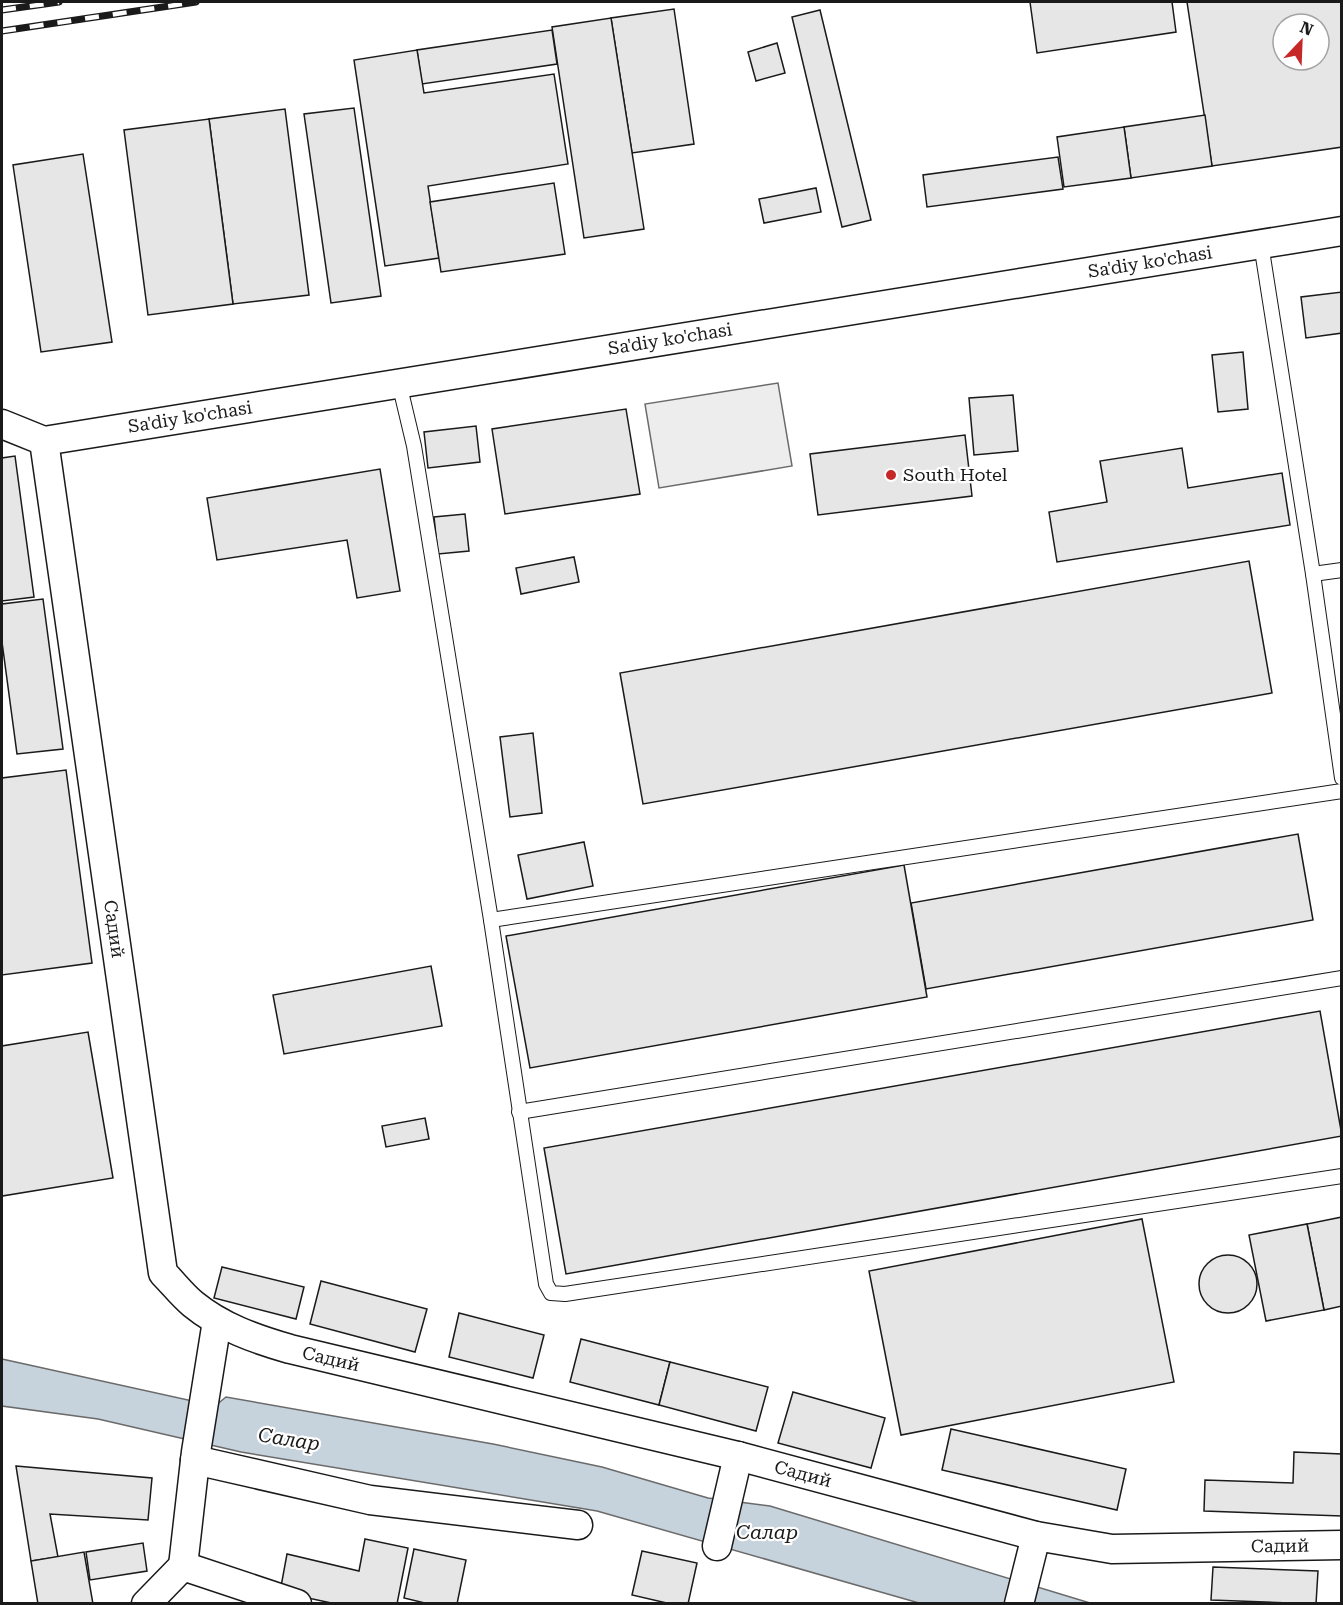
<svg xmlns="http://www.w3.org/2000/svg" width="1343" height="1605" font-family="'Roboto Serif',serif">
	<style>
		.parking { fill: #ededed; stroke: #6a6a6a; stroke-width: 1.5 }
		.water { fill: #c6d2dc; stroke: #6a6a6a; stroke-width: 1.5 }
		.building { fill: #e6e6e6; stroke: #1a1a1a; stroke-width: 1.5; fill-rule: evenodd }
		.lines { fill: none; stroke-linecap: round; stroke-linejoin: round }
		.lane-casing { stroke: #1a1a1a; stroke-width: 16 }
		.street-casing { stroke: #1a1a1a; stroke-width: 31 }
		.lane { stroke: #fff; stroke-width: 14 }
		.street { stroke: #fff; stroke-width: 28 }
		.rail-casing { stroke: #1a1a1a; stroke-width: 7 }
		.rail { stroke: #fff; stroke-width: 4.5; stroke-dasharray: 14; stroke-linecap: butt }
		.poi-dot { fill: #c62828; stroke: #fff; stroke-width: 2 }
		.labels { text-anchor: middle; stroke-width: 4.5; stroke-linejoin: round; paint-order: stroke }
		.street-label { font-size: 18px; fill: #1a1a1a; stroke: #fff }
		.poi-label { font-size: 18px; fill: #1a1a1a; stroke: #fff; text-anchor: start }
		.water-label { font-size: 20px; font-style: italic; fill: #1a1a1a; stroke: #fff }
	</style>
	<rect width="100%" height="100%" fill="#fff"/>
	<path class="parking" d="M778,383L792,466L659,488L645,404Z"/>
	<path class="water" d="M2,1359L215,1406L226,1397L493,1444L602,1467L708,1498L770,1506L1090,1603H919L597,1511L241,1452L98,1419L2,1406Z"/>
	<g class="building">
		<path d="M1030,2H1172L1176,32L1037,53Z"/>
		<path d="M1187,2H1342V147L1212,166ZM1283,24H1319V60H1283Z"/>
		<path d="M674,9L694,144L632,153L611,18Z"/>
		<path d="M820,10L871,220L842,227L792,17Z"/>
		<path d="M611,18L644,229L584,238L552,27Z"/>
		<path d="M552,30L557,64L422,84L417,50Z"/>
		<path d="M777,43L785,73L756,81L748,52Z"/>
		<path d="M417,50L424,93L554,74L568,164L428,186L439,258L385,266L354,60Z"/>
		<path d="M354,108L381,296L331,303L304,114Z"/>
		<path d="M285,109L309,295L233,304L209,119Z"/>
		<path d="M1205,115L1212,166L1131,178L1124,127Z"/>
		<path d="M209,119L233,304L148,315L124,130Z"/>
		<path d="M1124,127L1131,178L1064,187L1057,137Z"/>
		<path d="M83,154L112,342L41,352L13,165Z"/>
		<path d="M1058,157L1063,189L927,207L923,175Z"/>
		<path d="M554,183L565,254L441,272L430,202Z"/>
		<path d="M816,188L821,212L764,223L759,199Z"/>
		<path d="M1342,292V333L1306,338L1301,297Z"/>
		<path d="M1243,352L1248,409L1218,412L1212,355Z"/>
		<path d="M1013,395L1018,451L974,455L969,398Z"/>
		<path d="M626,409L640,494L505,514L492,429Z"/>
		<path d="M476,426L480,462L428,468L424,432Z"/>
		<path d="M965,435L972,496L818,515L810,454Z"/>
		<path d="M1182,448L1188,488L1282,473L1290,525L1057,562L1049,512L1107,502L1100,461Z"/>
		<path d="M15,456L34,597L2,601V458Z"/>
		<path d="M380,469L400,591L357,598L347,540L217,560L207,498Z"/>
		<path d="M465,514L469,551L438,554L434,517Z"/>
		<path d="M574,557L579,582L521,594L516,568Z"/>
		<path d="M1249,561L1272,693L643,804L620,673Z"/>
		<path d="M43,599L63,749L17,754L2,642V604Z"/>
		<path d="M533,733L542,813L510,817L500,737Z"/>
		<path d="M66,770L92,963L2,975V778Z"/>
		<path d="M1298,834L1313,920L926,989L911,903Z"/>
		<path d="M584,842L593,886L527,899L518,855Z"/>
		<path d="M904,865L927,997L530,1068L506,936Z"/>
		<path d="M431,966L442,1026L284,1054L273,995Z"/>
		<path d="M1320,1011L1342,1136L566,1274L544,1148Z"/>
		<path d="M88,1032L113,1178L2,1196V1046Z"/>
		<path d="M425,1118L429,1139L386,1147L382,1126Z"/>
		<path d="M1342,1217V1306L1324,1310L1307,1224Z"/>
		<path d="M1142,1219L1174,1382L901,1435L869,1271Z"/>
		<path d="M1307,1224L1324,1310L1266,1321L1249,1235Z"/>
		<circle cx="1228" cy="1284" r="29"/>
		<path d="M222,1267L304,1287L296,1319L214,1298Z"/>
		<path d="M321,1281L427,1309L415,1352L310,1324Z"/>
		<path d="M459,1313L544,1335L533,1378L449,1357Z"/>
		<path d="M581,1339L670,1362L659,1405L570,1382Z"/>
		<path d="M670,1362L768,1387L756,1431L659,1405Z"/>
		<path d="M793,1392L885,1418L871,1468L778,1443Z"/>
		<path d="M951,1429L1126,1469L1117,1510L942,1470Z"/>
		<path d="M1294,1452L1342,1454V1516L1204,1511L1205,1480L1293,1483Z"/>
		<path d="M16,1466L152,1478L148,1520L50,1514L58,1557L31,1561Z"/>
		<path d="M365,1539L408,1548L397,1604H336L280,1592L287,1554L359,1571Z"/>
		<path d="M143,1543L147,1571L90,1580L86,1552Z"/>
		<path d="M414,1549L466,1560L457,1604H429L404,1598Z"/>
		<path d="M642,1551L697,1563L688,1604H671L632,1595Z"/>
		<path d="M84,1552L93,1604H38L31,1561Z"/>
		<path d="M1213,1567L1318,1571L1316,1604L1211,1600Z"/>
	</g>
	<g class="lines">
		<defs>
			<g id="lane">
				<path d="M1261,244L1313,574L1342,778"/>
				<path d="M399,383L414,446L491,920L546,1284L551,1293L565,1294L1342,1176"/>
				<path d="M1313,574L1342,570"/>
				<path d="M491,920L1342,791"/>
				<path d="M519,1112L1342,978"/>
			</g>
			<g id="street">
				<path d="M2,424L44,441L1342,231"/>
				<path d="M44,441L163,1273C173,1283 182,1295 193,1304C221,1327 255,1339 290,1349L738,1456L1036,1536L1112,1549L1342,1545"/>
				<path d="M195,1460L370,1500L578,1525"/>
				<path d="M717,1546L738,1456"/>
				<path d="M183,1566L196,1452L217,1321"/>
				<path d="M146,1604L183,1566L297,1604"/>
				<path d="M1019,1604L1036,1536"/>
			</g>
		</defs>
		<use href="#lane" class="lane-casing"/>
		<use href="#street" class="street-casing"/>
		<use href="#lane" class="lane"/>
		<use href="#street" class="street"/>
		<defs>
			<g id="rail">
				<path d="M2,10L59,2"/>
				<path d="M2,31L196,2"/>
			</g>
		</defs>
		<use href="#rail" class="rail-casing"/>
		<use href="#rail" class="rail"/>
	</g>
	<circle class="poi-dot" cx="891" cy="475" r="6"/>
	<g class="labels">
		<g class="street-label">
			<text transform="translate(1150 262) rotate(-9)" y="6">Sa'diy ko'chasi</text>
			<text transform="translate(670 339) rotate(-9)" y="6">Sa'diy ko'chasi</text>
			<text transform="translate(190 417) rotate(-9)" y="6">Sa'diy ko'chasi</text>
			<text transform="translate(114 929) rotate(82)" y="6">Садий</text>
			<text transform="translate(331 1359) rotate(13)" y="6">Садий</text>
			<text transform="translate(803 1474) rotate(15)" y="6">Садий</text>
			<text transform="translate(1280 1546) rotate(-1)" y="6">Садий</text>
		</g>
		<g class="poi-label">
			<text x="903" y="481">South Hotel</text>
		</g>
		<g class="water-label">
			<text transform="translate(289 1439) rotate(9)" y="7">Салар</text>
			<text x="767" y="1539">Салар</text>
		</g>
	</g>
	<rect width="1343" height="1605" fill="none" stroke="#1a1a1a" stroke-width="6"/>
	<g transform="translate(1301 42) rotate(23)"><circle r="28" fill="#ffffff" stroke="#a3a3a3" stroke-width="1.5"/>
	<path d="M0-4.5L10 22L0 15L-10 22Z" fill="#c62828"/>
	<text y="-9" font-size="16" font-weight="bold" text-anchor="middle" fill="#1a1a1a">N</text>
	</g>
</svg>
